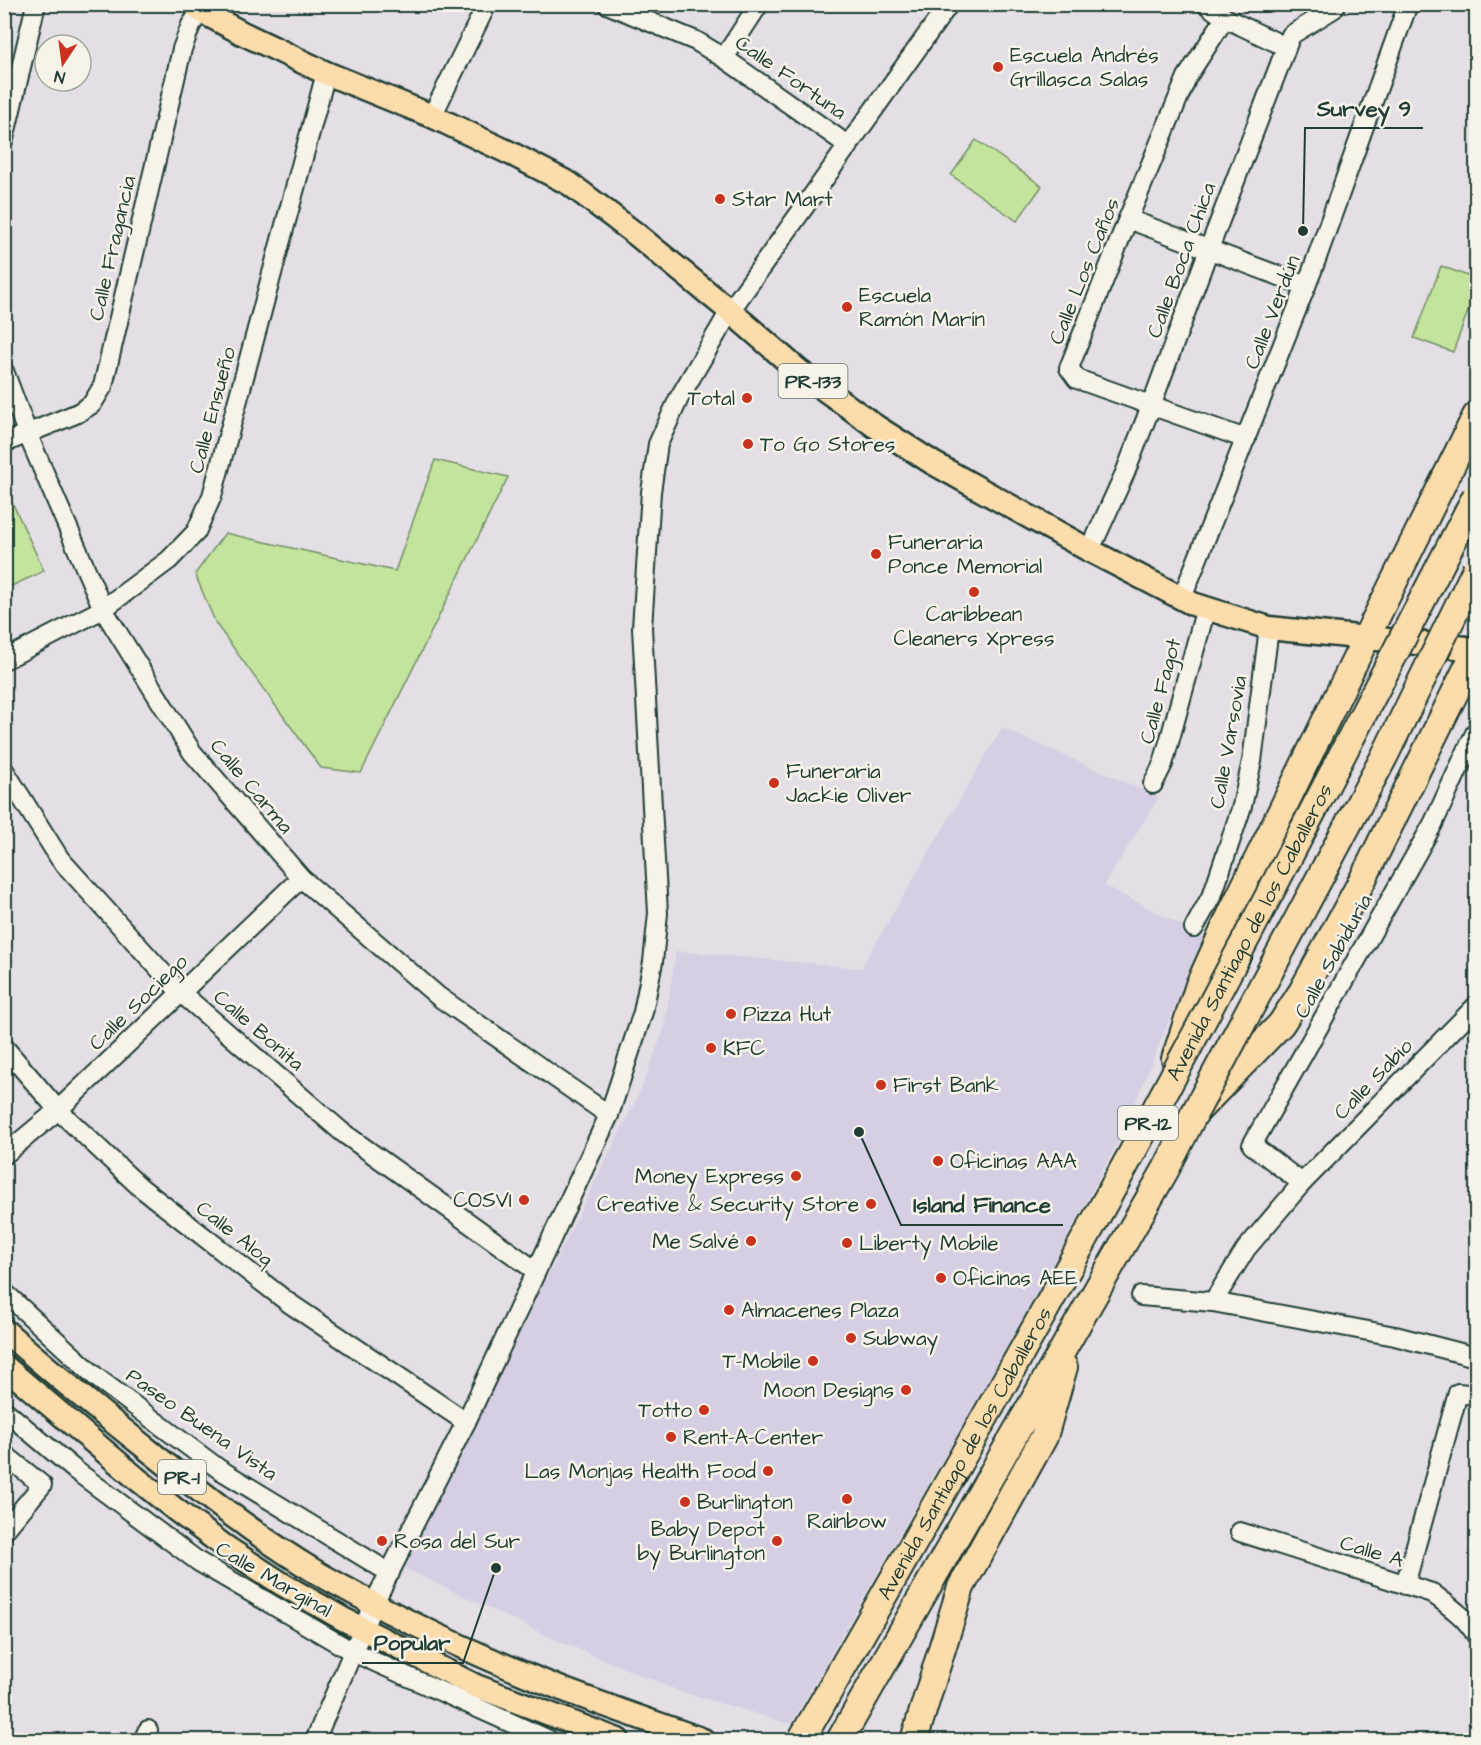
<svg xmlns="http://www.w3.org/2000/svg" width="1481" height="1745" font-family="'Architects Daughter',sans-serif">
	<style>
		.built { fill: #d6cfe3 }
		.green { fill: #c4e49d; stroke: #729068; stroke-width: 1.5 }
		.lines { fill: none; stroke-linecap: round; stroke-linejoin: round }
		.minor-casing { stroke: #1f3d34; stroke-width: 22 }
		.major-casing { stroke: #1f3d34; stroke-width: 27 }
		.highway-casing { stroke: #1f3d34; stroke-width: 30 }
		.minor { stroke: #f7f3e8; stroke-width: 18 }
		.major { stroke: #fddcac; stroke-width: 22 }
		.highway { stroke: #fddcac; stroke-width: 26 }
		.highway-bridge-casing { stroke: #1f3d34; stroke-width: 30; stroke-linecap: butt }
		.highway-bridge { stroke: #fddcac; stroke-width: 26 }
		.poi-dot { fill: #c8321e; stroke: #f7f3e8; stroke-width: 2 }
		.labels { text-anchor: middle; stroke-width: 5; stroke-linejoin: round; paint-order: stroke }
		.shield { fill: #f7f3e8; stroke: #60746a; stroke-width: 1.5 }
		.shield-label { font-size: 20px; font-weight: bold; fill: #1f3d34 }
		.poi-label { font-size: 21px; fill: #1f3d34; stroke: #f7f3e8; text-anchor: start }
		.street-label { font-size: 21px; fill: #1f3d34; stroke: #f7f3e8 }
		.leader { fill: none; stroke: #1f3d34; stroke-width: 2 }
		.callout-dot { fill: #1f3d34; stroke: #f7f3e8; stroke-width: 2 }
		.callout-label { font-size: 22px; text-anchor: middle; font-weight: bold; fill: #1f3d34; stroke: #f7f3e8; stroke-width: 5; stroke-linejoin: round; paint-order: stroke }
	</style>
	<rect width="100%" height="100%" fill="#e4dee5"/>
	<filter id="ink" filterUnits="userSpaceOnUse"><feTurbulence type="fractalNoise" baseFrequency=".0167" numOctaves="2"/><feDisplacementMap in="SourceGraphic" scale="12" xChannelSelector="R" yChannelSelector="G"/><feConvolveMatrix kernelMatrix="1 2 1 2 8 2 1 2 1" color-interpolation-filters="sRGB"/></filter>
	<g filter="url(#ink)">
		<path class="built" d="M1002,728L1159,797L1104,885L1204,937L1123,1132L1040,1290L791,1724L679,1691L552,1638L402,1567L641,1090L664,1029L676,951L861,968Z"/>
		<g class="green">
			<path d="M976,140L1042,186L1017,221L951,175Z"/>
			<path d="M1441,266L1476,279V289L1453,352L1414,338Z"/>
			<path d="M435,460L508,477L361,773L321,768L216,624L195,574L225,533L395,571Z"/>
			<path d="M13,504L44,571L5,589V508Z"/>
		</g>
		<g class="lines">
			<defs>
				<g id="minor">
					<path d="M607,4L696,41L724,58L849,146"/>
					<path d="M1206,4L1225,18L1286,47"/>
					<path d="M1225,18L1187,77L1128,219L1069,368L1077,379L1246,439"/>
					<path d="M724,58L759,4"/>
					<path d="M432,116L487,4"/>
					<path d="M4,139L36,4"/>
					<path d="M1128,219L1306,286"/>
					<path d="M4,371L28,435L103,609L192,752L301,878L439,997L609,1115"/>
					<path d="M4,443L78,413L92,404L103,386L182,49L191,25L201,11"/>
					<path d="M1087,549L1095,539L1125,473L1151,406L1209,249L1291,35L1333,9L1336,4"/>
					<path d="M1182,598L1312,271L1408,4"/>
					<path d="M4,660L103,609L169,560L196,532L212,496L326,73"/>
					<path d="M4,770L60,859L180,992L342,1132L536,1271"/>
					<path d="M1153,784L1163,764L1206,608"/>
					<path d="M1194,928L1213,893L1242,806L1252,761L1269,628"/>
					<path d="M4,1047L58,1110L140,1187L289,1303L466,1422"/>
					<path d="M4,1155L58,1110L301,878"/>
					<path d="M1302,1183L1252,1145L1433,824L1476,731"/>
					<path d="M4,1292L96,1377L219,1469L390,1573"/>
					<path d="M1141,1296L1213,1302L1395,1336L1476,1357"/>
					<path d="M1213,1302L1246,1249L1302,1183L1476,1006"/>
					<path d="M4,1410L75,1470L199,1562L353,1652L549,1740"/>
					<path d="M4,1454L42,1485L4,1531"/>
					<path d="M1240,1532L1432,1593C1449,1606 1466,1617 1476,1635"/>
					<path d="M1405,1585L1458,1393L1476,1395"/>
					<path d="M143,1740L148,1730"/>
					<path d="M315,1740L374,1603L466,1422L609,1115L643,1012L653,962L658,913L642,628L651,492L658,444L679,398L730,311L949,4"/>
				</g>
				<g id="major">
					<path d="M194,4L201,11L242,33L326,73L432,116L512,154L570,184L637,235L730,311L799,371L875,426L933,463L1087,549L1193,604L1269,628L1476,649"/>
					<path d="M4,1330C51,1372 99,1411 147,1449C202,1493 256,1536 316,1572C394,1617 478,1656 562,1689C609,1707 656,1723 703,1740"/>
					<path d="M4,1366L136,1478L176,1510L224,1546L282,1584L343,1619L476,1686L618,1740"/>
				</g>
				<g id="highway">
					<path d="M1175,1059L1199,985L1232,912L1366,638L1476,416"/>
					<path d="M840,1740L1166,1169L1194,1114L1281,1024L1303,990L1364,877L1476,650"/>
					<path d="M914,1740L961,1587L1044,1437L1064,1367"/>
				</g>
			</defs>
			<use href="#minor" class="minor-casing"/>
			<use href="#major" class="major-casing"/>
			<use href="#highway" class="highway-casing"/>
			<use href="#minor" class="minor"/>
			<use href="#major" class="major"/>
			<use href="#highway" class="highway"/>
			<defs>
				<g id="highway-bridge">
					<path d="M1194,1114L1384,757L1476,569"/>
					<path id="s1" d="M801,1740C913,1545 1025,1349 1133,1151C1250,934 1363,715 1476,496"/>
				</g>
			</defs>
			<use href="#highway-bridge" class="highway-bridge-casing"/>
			<use href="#highway-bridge" class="highway-bridge"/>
		</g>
	</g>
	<g class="poi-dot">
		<circle cx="998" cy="67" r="6"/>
		<circle cx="720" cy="199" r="6"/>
		<circle cx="847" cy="307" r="6"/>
		<circle cx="747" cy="398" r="6"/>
		<circle cx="748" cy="444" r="6"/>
		<circle cx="876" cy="554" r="6"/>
		<circle cx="974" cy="592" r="6"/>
		<circle cx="774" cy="783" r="6"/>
		<circle cx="731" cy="1014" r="6"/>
		<circle cx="711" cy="1048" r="6"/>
		<circle cx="881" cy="1085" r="6"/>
		<circle cx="938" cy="1161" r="6"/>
		<circle cx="796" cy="1176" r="6"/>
		<circle cx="524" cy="1200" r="6"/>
		<circle cx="871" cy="1204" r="6"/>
		<circle cx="751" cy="1241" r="6"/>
		<circle cx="847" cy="1243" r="6"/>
		<circle cx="941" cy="1278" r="6"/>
		<circle cx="729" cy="1310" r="6"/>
		<circle cx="851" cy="1338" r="6"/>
		<circle cx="813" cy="1361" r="6"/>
		<circle cx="906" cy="1390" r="6"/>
		<circle cx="704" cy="1410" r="6"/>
		<circle cx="671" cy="1437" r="6"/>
		<circle cx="768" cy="1471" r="6"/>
		<circle cx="847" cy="1499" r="6"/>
		<circle cx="685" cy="1502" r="6"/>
		<circle cx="382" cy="1541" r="6"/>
		<circle cx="777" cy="1541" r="6"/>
	</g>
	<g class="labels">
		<g class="shield">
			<rect x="778.5" y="364" width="69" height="34" rx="4.5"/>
			<rect x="1118" y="1106" width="60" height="34" rx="4.5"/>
			<rect x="158" y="1460" width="48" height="34" rx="4.5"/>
		</g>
		<g class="shield-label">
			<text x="813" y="388">PR-133</text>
			<text x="1148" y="1130">PR-12</text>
			<text x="182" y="1484">PR-1</text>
		</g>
		<g class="poi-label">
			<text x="1010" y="62">Escuela Andrés<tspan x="1010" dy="24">Grillasca Salas</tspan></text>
			<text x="732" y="206">Star Mart</text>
			<text x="859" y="302">Escuela<tspan x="859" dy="24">Ramón Marín</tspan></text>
			<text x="735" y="405" text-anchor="end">Total</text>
			<text x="760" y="451">To Go Stores</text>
			<text x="888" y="549">Funeraria<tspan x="888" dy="24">Ponce Memorial</tspan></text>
			<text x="974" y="621" text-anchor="middle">Caribbean<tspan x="974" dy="24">Cleaners Xpress</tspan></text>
			<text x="786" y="778">Funeraria<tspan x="786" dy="24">Jackie Oliver</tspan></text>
			<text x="743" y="1021">Pizza Hut</text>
			<text x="723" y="1055">KFC</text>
			<text x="893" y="1092">First Bank</text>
			<text x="950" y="1168">Oficinas AAA</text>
			<text x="784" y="1183" text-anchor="end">Money Express</text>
			<text x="512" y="1207" text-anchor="end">COSVI</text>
			<text x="859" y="1211" text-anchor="end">Creative &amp; Security Store</text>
			<text x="739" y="1248" text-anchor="end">Me Salvé</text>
			<text x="859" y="1250">Liberty Mobile</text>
			<text x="953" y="1285">Oficinas AEE</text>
			<text x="741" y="1317">Almacenes Plaza</text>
			<text x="863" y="1345">Subway</text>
			<text x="801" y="1368" text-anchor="end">T-Mobile</text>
			<text x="894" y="1397" text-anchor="end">Moon Designs</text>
			<text x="692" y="1417" text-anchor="end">Totto</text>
			<text x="683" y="1444">Rent-A-Center</text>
			<text x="756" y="1478" text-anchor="end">Las Monjas Health Food</text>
			<text x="697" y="1509">Burlington</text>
			<text x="847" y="1528" text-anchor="middle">Rainbow</text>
			<text x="765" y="1536" text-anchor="end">Baby Depot<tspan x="765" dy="24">by Burlington</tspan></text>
			<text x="394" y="1548">Rosa del Sur</text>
		</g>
		<g class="street-label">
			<text transform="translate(791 77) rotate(35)" y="7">Calle Fortuna</text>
			<text transform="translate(112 248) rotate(-77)" y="7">Calle Fragancia</text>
			<text transform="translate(1181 260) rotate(-70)" y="7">Calle Boca Chica</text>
			<text transform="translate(1084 271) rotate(-68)" y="7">Calle Los Caños</text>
			<text transform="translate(1272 312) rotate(-69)" y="7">Calle Verdún</text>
			<text transform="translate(212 410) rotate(-75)" y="7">Calle Ensueño</text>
			<text transform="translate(1160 691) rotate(-75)" y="7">Calle Fagot</text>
			<text transform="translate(1228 742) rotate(-80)" y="7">Calle Varsovia</text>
			<text transform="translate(252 786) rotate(50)" y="7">Calle Carma</text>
			<text dy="7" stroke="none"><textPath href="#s1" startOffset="924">Avenida Santiago de los Caballeros</textPath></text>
			<text transform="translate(1333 956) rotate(-61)" y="7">Calle Sabiduría</text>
			<text transform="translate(138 1002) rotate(-44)" y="7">Calle Sociego</text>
			<text transform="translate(259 1030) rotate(41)" y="7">Calle Bonita</text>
			<text transform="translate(1373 1079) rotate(-46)" y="7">Calle Sabio</text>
			<text transform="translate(235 1233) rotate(38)" y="7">Calle Aloq</text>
			<text transform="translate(202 1424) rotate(35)" y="7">Paseo Buena Vista</text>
			<text dy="7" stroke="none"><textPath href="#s1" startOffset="330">Avenida Santiago de los Caballeros</textPath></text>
			<text transform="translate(1372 1551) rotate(17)" y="7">Calle A</text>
			<text transform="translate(274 1579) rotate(30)" y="7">Calle Marginal</text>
		</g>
	</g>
	<path class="leader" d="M1303 231L1305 128H1423M859 1132L901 1225H1063M496 1568L463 1663H362"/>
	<g class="callout-dot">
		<circle cx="1303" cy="231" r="6"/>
		<circle cx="859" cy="1132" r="6"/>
		<circle cx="496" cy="1568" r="6"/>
	</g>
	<g class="callout-label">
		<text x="1364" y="116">Survey 9</text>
		<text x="982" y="1212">Island Finance</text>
		<text x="412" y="1650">Popular</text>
	</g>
	<rect width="1481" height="1745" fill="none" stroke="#f7f3e8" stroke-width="24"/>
	<rect x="12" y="12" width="1457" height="1721" fill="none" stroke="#1f3d34" stroke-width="2" filter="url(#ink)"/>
	<g transform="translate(63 63) rotate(193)"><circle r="28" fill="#f7f3e8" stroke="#a1aaa0" stroke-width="1.5"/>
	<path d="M0-4.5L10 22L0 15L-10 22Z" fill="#c8321e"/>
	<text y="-9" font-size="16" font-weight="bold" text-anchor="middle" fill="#1f3d34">N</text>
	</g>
</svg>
